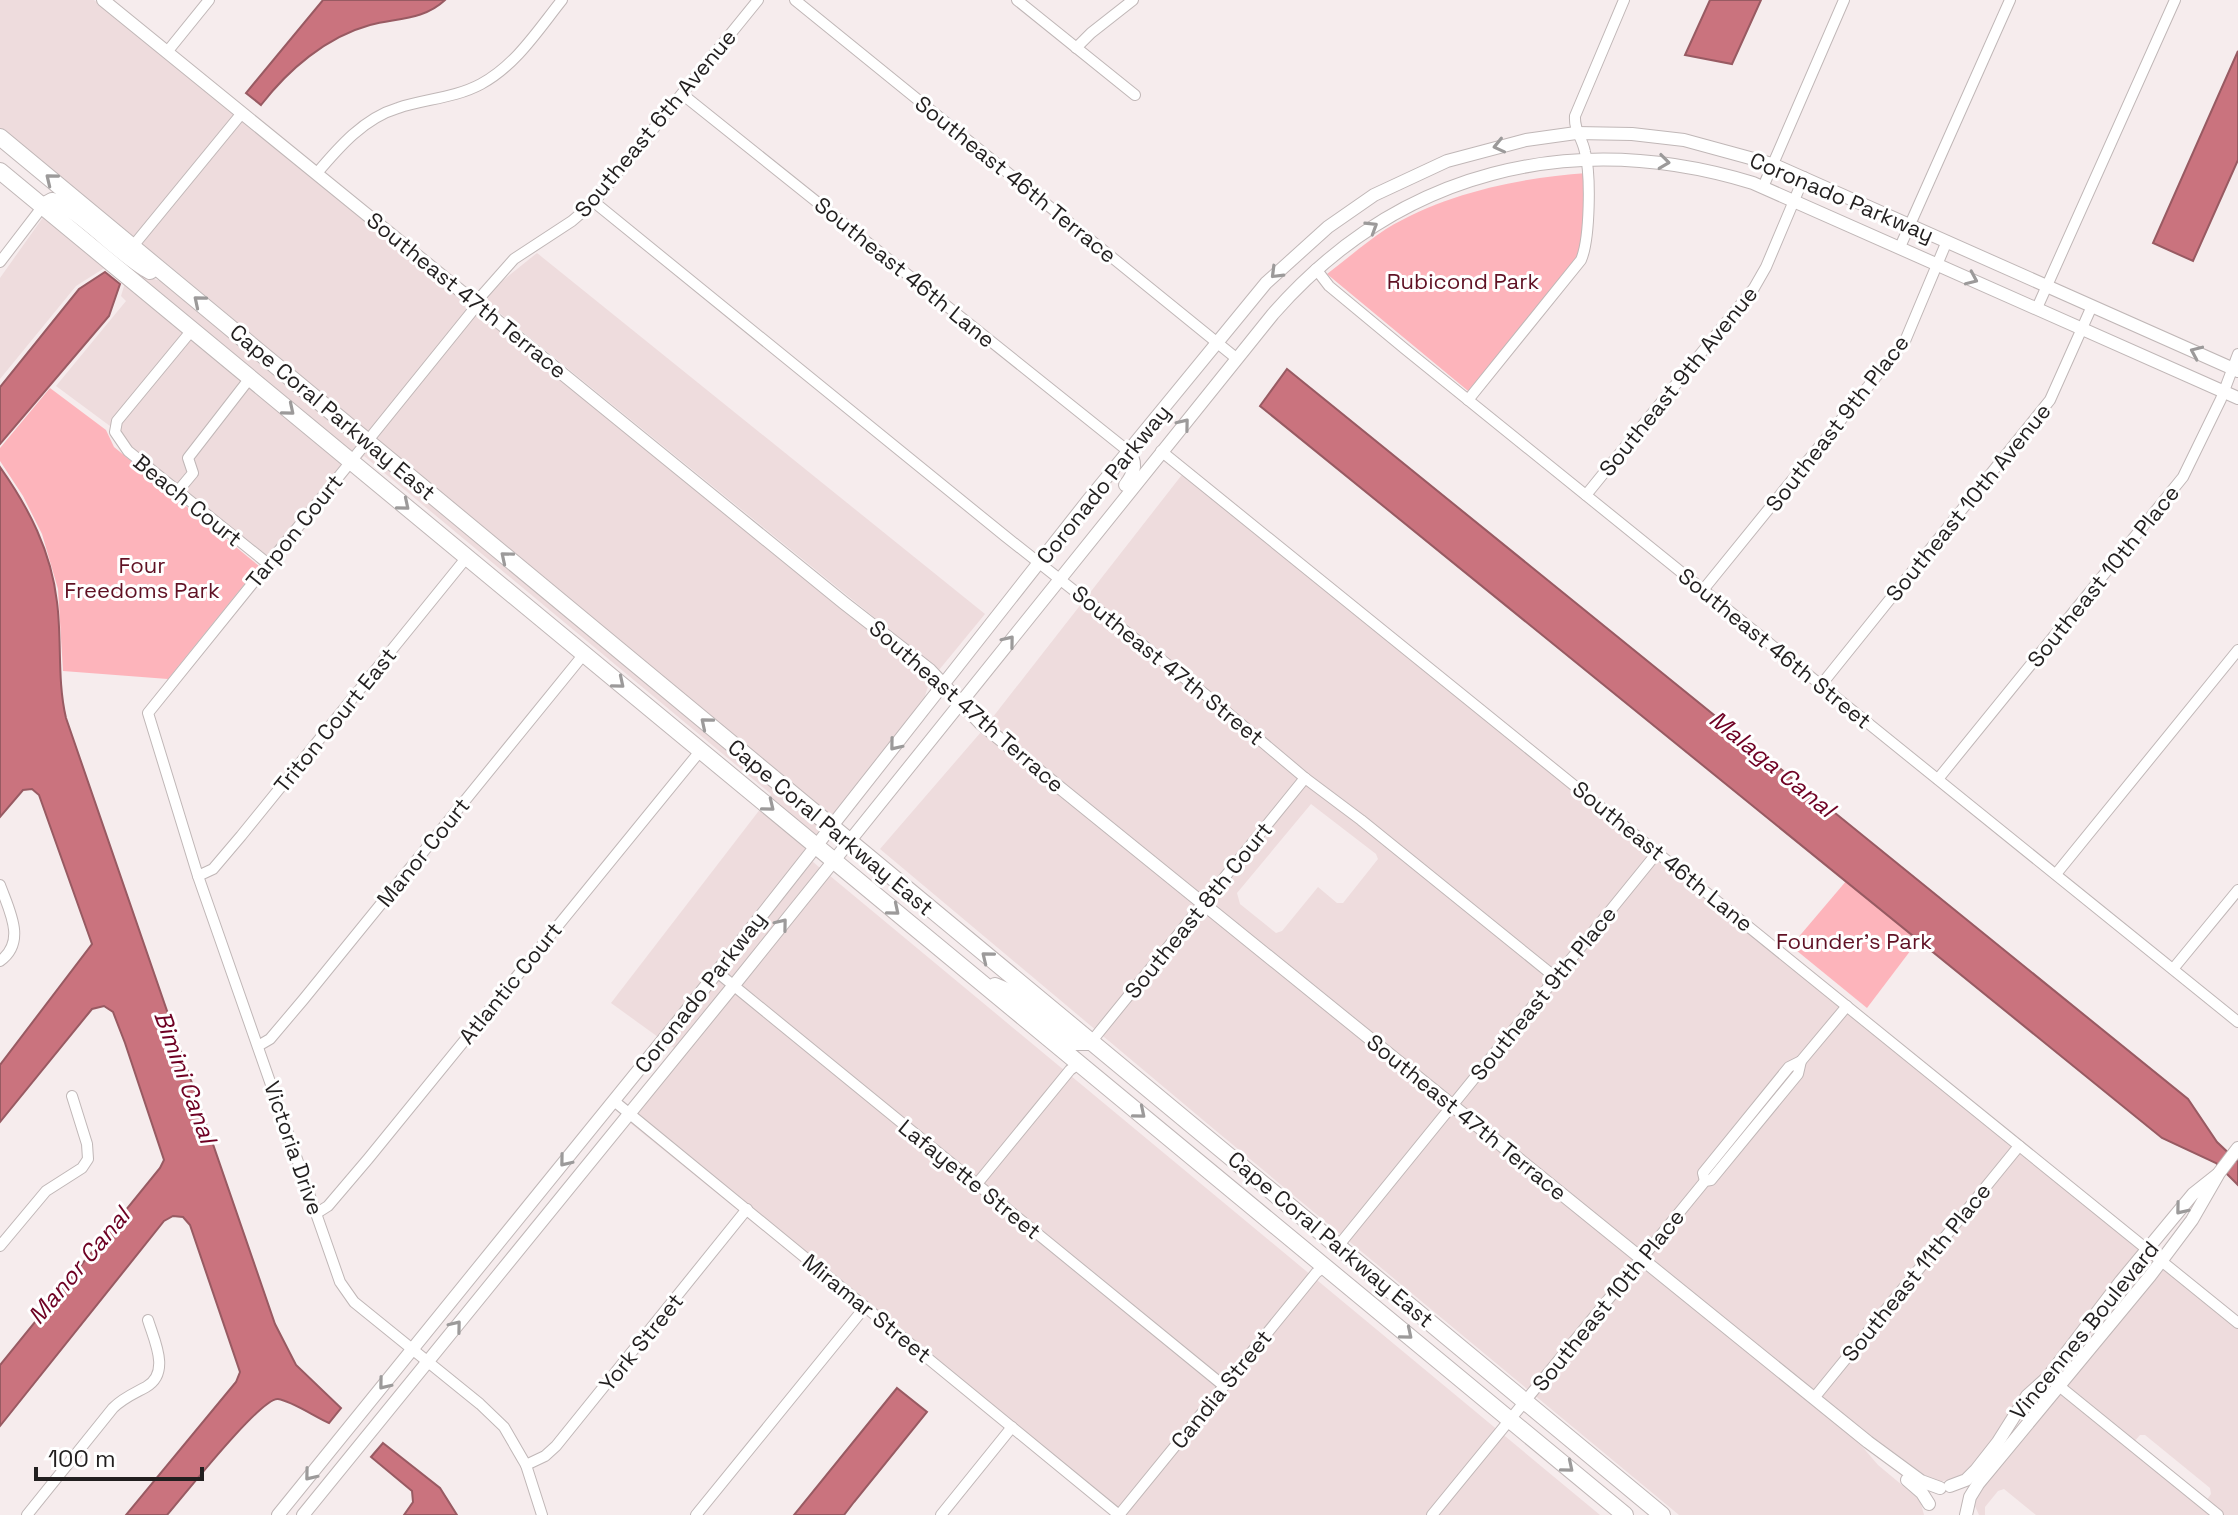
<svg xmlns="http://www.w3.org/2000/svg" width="2238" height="1515" font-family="'Space Grotesk',sans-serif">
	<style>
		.built { fill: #eedcdd; fill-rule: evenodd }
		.green { fill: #fdb4bb }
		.water { fill: #ca737e; stroke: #985a62; stroke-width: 2 }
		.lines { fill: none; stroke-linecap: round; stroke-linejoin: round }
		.minor-casing { stroke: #c0b7b7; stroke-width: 12 }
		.tertiary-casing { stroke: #c0b7b7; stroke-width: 14 }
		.primary-casing { stroke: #c0b7b7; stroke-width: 18 }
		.minor { stroke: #fff; stroke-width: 10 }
		.tertiary { stroke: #fff; stroke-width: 12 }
		.primary { stroke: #fff; stroke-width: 16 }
		.oneway { stroke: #9c9a9a }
		.labels { text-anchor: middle; stroke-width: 6; stroke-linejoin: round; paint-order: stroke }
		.street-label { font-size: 22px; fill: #221f1f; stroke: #fff }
		.park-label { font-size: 22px; fill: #601124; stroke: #fff }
		.water-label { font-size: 24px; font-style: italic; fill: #6e0023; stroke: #fff }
	</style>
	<rect width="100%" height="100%" fill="#f6eced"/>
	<g class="built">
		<path d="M0,0H94L842,610L925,674L930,680L924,699L830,818L177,272L0,129Z"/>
		<path d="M55,208L151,278L167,283L822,828L815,836L769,798L771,794L364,456L360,460Z"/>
		<path d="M44,216L106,267L76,286L0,379V278Z"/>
		<path d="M537,253L985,614L939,670L481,298Z"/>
		<path d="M125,283L352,470L273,567L122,447L110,426L56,386L126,301L121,296Z"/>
		<path d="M1188,467L2141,1248L2043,1373L2019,1397L1993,1439L1963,1475L1940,1482L1930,1479L1869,1435L989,722ZM1311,804L1376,854L1378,859L1343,903H1337L1318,887L1282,931L1276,933L1240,904L1237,893Z"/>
		<path d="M981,732L1860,1444L1878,1465L1920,1500L1924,1515H1679L1215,1130L880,849Z"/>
		<path d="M761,808L808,847L658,1037L611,1003Z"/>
		<path d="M812,861L820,868L674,1048L667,1043Z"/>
		<path d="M829,875L1600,1515H1114L629,1122Z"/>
		<path d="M2164,1266L2238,1326V1515H2036L2004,1489L1998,1491L1985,1507V1515H1979L1975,1506L1976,1498L1988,1481L2010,1456ZM2140,1435H2145L2210,1488L2211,1494L2206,1501L2133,1443Z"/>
	</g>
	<g class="green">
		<path d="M1587,173L1586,249L1473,395L1327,274C1347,259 1366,242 1386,229C1446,193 1518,178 1587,173Z"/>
		<path d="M50,388L106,430L114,447L259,566L168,679L63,671L58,589L42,534L23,496L0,461V448Z"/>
		<path d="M1847,880L1920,938L1867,1008L1791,946Z"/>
	</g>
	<g class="water">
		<path d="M323,0H445C424,20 397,18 370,25C326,37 288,70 261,105L246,93Z"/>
		<path d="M1710,0H1761L1732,64L1685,55Z"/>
		<path d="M2238,51V160L2193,261L2153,243Z"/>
		<path d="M105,272L120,284L109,316L0,444V387L79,289Z"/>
		<path d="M1287,369L2188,1099L2217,1142L2238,1162V1185L2216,1163L2162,1138L1260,406Z"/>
		<path d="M0,467C29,508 51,551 57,602C62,640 57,680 66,718L275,1324L296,1365L341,1408L329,1423C315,1417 292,1401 278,1399C261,1397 182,1498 167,1515H126L236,1382L240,1372L190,1225L183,1217L173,1216L164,1221L0,1426V1365L160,1168L164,1160L125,1043L113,1012L104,1006L92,1009L0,1122V1065L92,944L39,795L32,789L23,790L0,817Z"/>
		<path d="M897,1388L927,1412L854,1502L844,1515H794Z"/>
		<path d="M383,1443L440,1488L457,1515H404L413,1502L412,1491L371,1457Z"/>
	</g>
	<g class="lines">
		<defs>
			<g id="minor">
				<path d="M795,0L1236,358"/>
				<path d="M1017,0L1135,95"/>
				<path d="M1076,48L1091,33L1133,0"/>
				<path d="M167,52L209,0"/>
				<path d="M682,94L1128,451"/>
				<path d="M317,173C339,147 364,118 398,108C425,99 455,98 481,84C516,65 538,30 562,0"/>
				<path d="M1763,187L1844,0"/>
				<path d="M594,202L1005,536L1216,703L1305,778L1361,820L1555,977"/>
				<path d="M133,246L242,113"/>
				<path d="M1900,247L2010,0"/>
				<path d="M0,262L43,206"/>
				<path d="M1316,269L1329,286L1405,349L2238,1022"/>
				<path d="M476,302L514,259L572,221L594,202L758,0"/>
				<path d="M478,304L148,713L198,876L340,1282L354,1302L480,1404L504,1427L526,1465L542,1515"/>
				<path d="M2037,308L2175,0"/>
				<path d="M192,330L117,421L115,432L128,451L267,563"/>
				<path d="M1468,400L1581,260C1590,239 1591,175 1585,152C1582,137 1574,131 1575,116L1624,0"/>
				<path d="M1161,451L2238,1323"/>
				<path d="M178,491L193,473L188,458L250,378"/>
				<path d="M1586,495L1754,288L1766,267L1804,177"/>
				<path d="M1703,590L1905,341L1947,241"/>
				<path d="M1821,685L2050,400L2092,306"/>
				<path d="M1938,779L2183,477L2221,399L2238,354"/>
				<path d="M2056,874L2238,650"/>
				<path d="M198,876L213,869L241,836L467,557"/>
				<path d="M0,885C9,910 27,942 0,961"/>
				<path d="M2173,969L2238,890"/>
				<path d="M717,972L1224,1386"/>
				<path d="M1091,1042L1305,778"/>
				<path d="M258,1046L270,1039L303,1000L584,654"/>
				<path d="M614,1101L1119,1515"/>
				<path d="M1705,1181L1703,1173L1789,1067L1801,1061L1847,1006"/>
				<path d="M976,1185L1070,1070L1080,1063"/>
				<path d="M317,1213L328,1206L368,1159L701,750"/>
				<path d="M1339,1245L1657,853"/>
				<path d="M0,1246L46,1191L82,1168L88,1159L87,1144L72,1096"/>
				<path d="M2048,1377L2218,1515"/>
				<path d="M1814,1398L2019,1146"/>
				<path d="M526,1465L545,1456L556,1446L747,1209"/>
				<path d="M27,1515L113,1408C123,1398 133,1394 146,1387C171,1373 154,1340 148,1320"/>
				<path d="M696,1515L865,1307"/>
				<path d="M941,1515L1012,1427"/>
				<path d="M1119,1515L1316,1273L1325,1266"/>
				<path d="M1432,1515L1705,1181L1711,1180L1798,1074L1801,1061"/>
			</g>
			<g id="tertiary">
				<path d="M103,0L844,603L930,670L980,723L1868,1442L1921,1481L1940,1488"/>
				<path d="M1125,485C1134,474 1138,462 1128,451"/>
				<path d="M1907,1480L1922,1493L1929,1504"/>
				<path d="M1950,1486L1966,1480L1976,1470L1998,1442L2027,1396L2048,1377L2121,1281L2193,1194L2217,1175"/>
				<path d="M278,1515L684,1014L1089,499L1266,283L1328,227L1374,195L1447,161L1526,140L1576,133L1632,134L1684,140L1772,164L2238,371"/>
				<path d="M303,1515L734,985L1273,314C1399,170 1572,128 1753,183L2238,398"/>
				<path d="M1966,1515L1970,1497L1978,1484L2150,1276L2192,1220L2219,1173L2238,1148"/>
			</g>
			<g id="primary">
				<path d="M0,137L1662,1515"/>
				<path d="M0,171L1625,1515"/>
				<path d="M43,206L52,201C76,205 122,257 150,271"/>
				<path d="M995,986L1014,994L1067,1037L1075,1042H1089"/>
			</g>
		</defs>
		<use href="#minor" class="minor-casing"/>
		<use href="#tertiary" class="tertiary-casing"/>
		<use href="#primary" class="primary-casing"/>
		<use href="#minor" class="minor"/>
		<use href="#tertiary" class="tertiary"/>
		<use href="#primary" class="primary"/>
	</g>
	<defs><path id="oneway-chevron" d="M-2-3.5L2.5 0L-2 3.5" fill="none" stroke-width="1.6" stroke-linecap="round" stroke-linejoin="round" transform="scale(2)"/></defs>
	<g class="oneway">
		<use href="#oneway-chevron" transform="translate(1499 146) rotate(167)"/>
		<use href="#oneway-chevron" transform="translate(1664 162) rotate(7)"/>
		<use href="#oneway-chevron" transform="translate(51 179) rotate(-141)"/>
		<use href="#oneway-chevron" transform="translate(1372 227) rotate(-32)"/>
		<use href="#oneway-chevron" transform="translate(1276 273) rotate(135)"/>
		<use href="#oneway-chevron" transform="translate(1972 279) rotate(24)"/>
		<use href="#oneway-chevron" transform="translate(199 301) rotate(-140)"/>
		<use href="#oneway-chevron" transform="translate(2196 352) rotate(-156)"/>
		<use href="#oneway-chevron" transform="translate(289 410) rotate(40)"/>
		<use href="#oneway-chevron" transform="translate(1184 424) rotate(-51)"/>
		<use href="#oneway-chevron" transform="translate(404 505) rotate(40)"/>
		<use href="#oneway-chevron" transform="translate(506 557) rotate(-140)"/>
		<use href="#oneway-chevron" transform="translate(1009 641) rotate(-51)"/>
		<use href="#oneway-chevron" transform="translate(619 683) rotate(40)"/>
		<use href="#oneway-chevron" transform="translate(706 723) rotate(-140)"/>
		<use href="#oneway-chevron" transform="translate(895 745) rotate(129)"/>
		<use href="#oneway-chevron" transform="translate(769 806) rotate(39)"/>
		<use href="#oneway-chevron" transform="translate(894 910) rotate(40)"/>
		<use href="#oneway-chevron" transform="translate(782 924) rotate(-51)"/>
		<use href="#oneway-chevron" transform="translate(987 957) rotate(-141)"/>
		<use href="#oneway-chevron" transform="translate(1140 1113) rotate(40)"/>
		<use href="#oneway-chevron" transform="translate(565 1161) rotate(129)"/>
		<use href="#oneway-chevron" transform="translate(2181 1209) rotate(129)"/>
		<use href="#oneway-chevron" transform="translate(456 1326) rotate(-51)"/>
		<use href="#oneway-chevron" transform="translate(1407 1334) rotate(40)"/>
		<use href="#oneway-chevron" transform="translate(384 1384) rotate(129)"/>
		<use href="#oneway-chevron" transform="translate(1568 1467) rotate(40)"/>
		<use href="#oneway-chevron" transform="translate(310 1475) rotate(129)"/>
	</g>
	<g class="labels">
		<g class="street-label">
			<text transform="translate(655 123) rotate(-50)" y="8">Southeast 6th Avenue</text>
			<text transform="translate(1016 179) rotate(39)" y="8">Southeast 46th Terrace</text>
			<text transform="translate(1842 197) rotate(23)" y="8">Coronado Parkway</text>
			<text transform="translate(905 272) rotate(39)" y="8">Southeast 46th Lane</text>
			<text transform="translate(467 295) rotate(39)" y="8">Southeast 47th Terrace</text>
			<text transform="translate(1678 381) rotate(-51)" y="8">Southeast 9th Avenue</text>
			<text transform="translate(333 412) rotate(40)" y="8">Cape Coral Parkway East</text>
			<text transform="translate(1837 423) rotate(-52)" y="8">Southeast 9th Place</text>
			<text transform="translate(1103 484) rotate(-51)" y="8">Coronado Parkway</text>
			<text transform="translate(188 500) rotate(39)" y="8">Beach Court</text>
			<text transform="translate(1968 502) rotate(-51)" y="8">Southeast 10th Avenue</text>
			<text transform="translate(294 531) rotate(-51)" y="8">Tarpon Court</text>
			<text transform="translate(2103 576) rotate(-51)" y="8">Southeast 10th Place</text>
			<text transform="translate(1775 648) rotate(39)" y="8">Southeast 46th Street</text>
			<text transform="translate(1168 665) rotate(39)" y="8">Southeast 47th Street</text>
			<text transform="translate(967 706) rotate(41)" y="8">Southeast 47th Terrace</text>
			<text transform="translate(335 720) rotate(-51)" y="8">Triton Court East</text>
			<text transform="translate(831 827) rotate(40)" y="8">Cape Coral Parkway East</text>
			<text transform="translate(423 852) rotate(-51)" y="8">Manor Court</text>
			<text transform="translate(1663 856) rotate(39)" y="8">Southeast 46th Lane</text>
			<text transform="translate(1198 910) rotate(-51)" y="8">Southeast 8th Court</text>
			<text transform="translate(510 983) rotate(-51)" y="8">Atlantic Court</text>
			<text transform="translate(700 992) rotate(-52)" y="8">Coronado Parkway</text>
			<text transform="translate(1543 993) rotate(-51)" y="8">Southeast 9th Place</text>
			<text transform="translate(1467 1117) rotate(39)" y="8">Southeast 47th Terrace</text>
			<text transform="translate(294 1148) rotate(71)" y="8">Victoria Drive</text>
			<text transform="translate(970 1179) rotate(39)" y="8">Lafayette Street</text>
			<text transform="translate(1331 1239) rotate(40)" y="8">Cape Coral Parkway East</text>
			<text transform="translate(1916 1272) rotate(-51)" y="8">Southeast 11th Place</text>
			<text transform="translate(1608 1300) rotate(-51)" y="8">Southeast 10th Place</text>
			<text transform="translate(867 1308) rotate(39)" y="8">Miramar Street</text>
			<text transform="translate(2084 1330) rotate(-51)" y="8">Vincennes Boulevard</text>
			<text transform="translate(641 1342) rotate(-51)" y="8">York Street</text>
			<text transform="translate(1221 1389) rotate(-51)" y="8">Candia Street</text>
		</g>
		<g class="park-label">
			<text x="1463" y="289">Rubicond Park</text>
			<text x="142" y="573">Four<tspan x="142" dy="25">Freedoms Park</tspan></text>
			<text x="1854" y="949">Founder's Park</text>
		</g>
		<g class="water-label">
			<text transform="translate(1772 764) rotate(39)" y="8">Malaga Canal</text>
			<text transform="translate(185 1077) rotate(70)" y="8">Bimini Canal</text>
			<text transform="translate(79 1266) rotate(-50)" y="8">Manor Canal</text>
		</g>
	</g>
	<path d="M36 1467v12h166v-12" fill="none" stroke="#221f1f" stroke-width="4"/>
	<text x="48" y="1467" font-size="24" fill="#221f1f" stroke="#ffffff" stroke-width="6" paint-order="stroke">100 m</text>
</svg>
